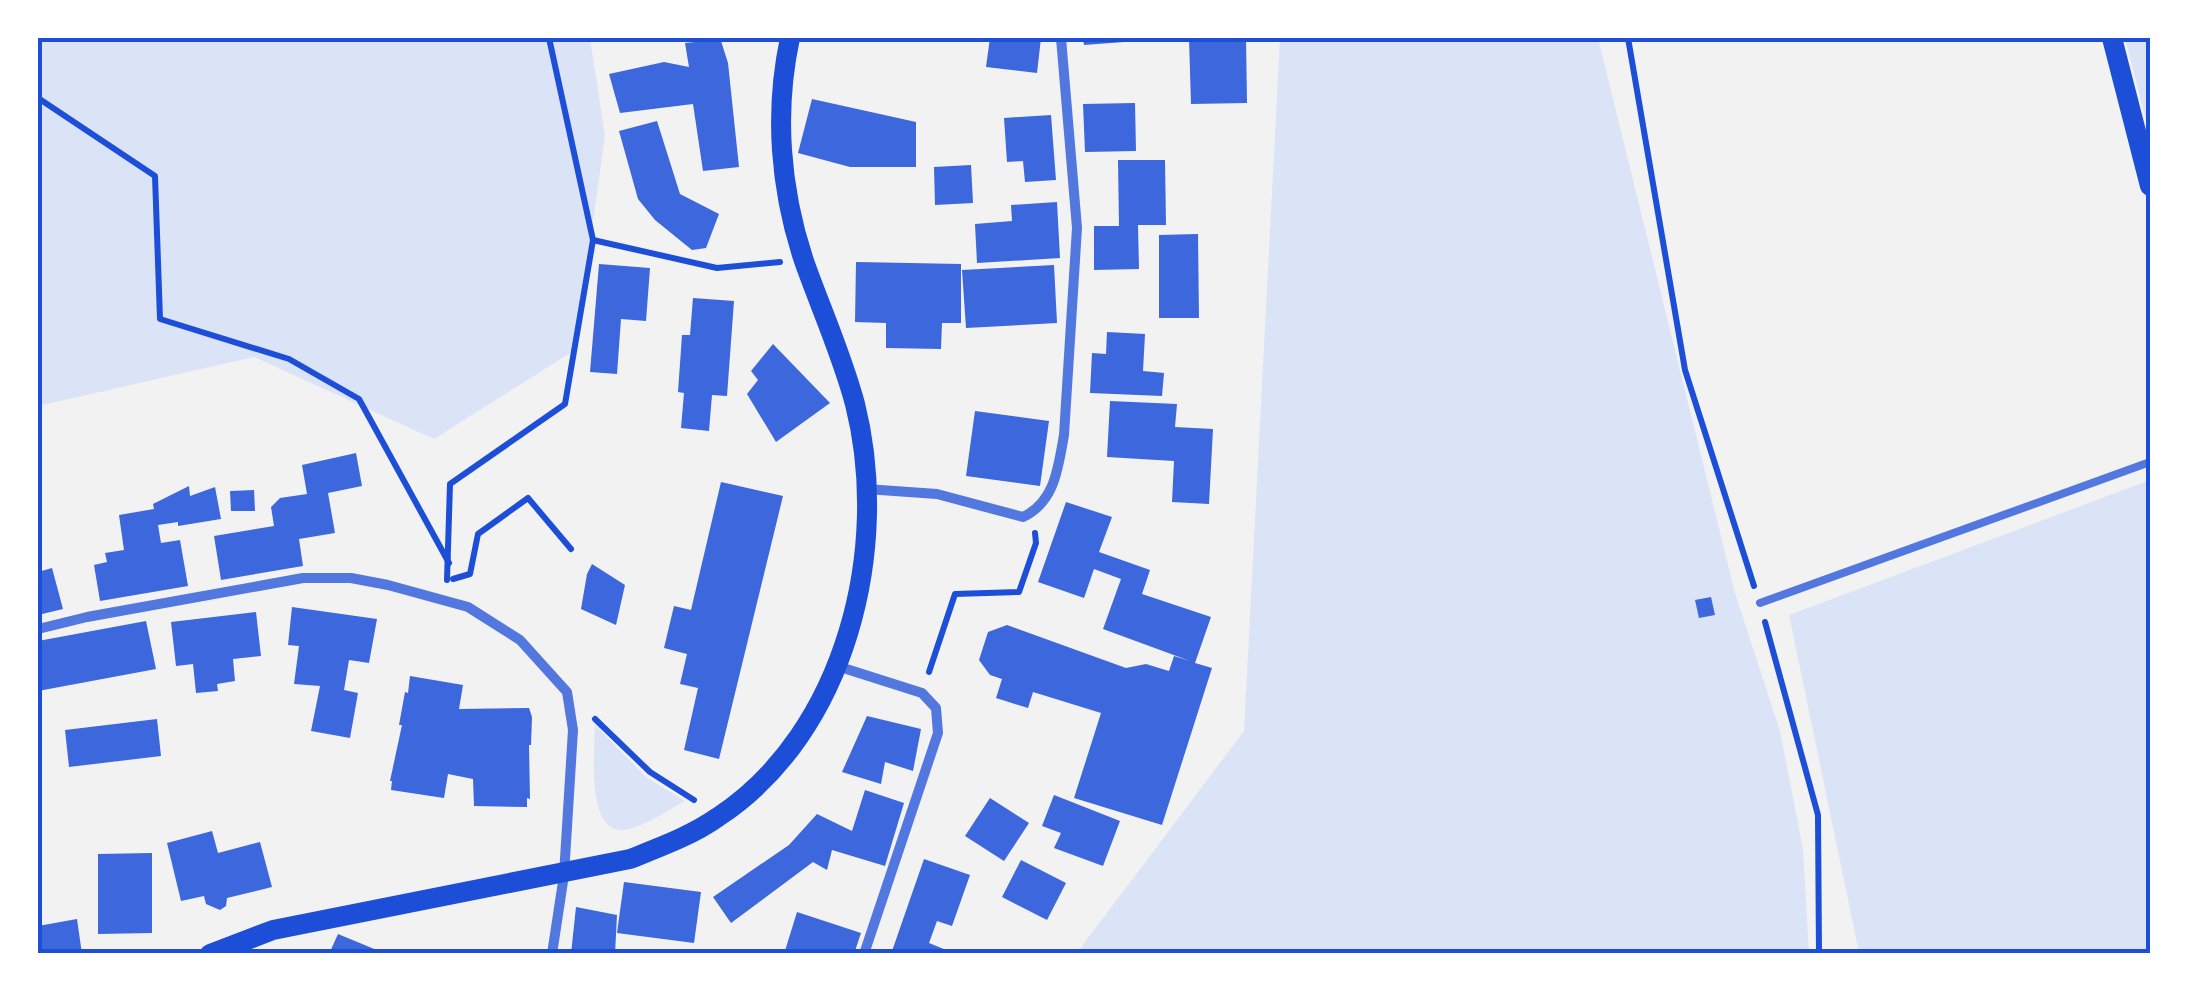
<svg xmlns="http://www.w3.org/2000/svg" width="2188" height="991" font-family="Figtree,sans-serif">
	<style>
		.green { fill: #dbe4f7 }
		.building { fill: #3d67dc }
		.lines { fill: none; stroke-linecap: round; stroke-linejoin: round }
		.path { stroke: #1d4ed8; stroke-width: 6 }
		.service { stroke: #5277de; stroke-width: 8 }
		.minor { stroke: #5277de; stroke-width: 10 }
		.secondary { stroke: #1d4ed8; stroke-width: 20 }
		.neatline { fill: none; stroke: #1d4ed8; stroke-width: 4 }
	</style>
	<rect width="100%" height="100%" fill="#f2f2f2"/>
	<g class="green">
		<path d="M38,38H590L605,136L575,350L434,439L254,357L38,406Z"/>
		<path d="M1280,38H1598L1735,593L1780,731L1803,849L1809,953L1076,954L1244,731Z"/>
		<path d="M2125,38H2150V136Z"/>
		<path d="M2150,480V953H1859L1789,615Z"/>
		<path d="M595,725L646,777L685,801C668,810 647,825 629,829C584,840 595,751 595,725Z"/>
	</g>
	<g class="building">
		<path d="M704,38L721,41L728,63L739,167L703,171L693,104L620,113L609,74L664,62L689,67L685,43L705,41Z"/>
		<path d="M990,38H1041L1037,73L986,67Z"/>
		<path d="M1083,38H1123L1124,42L1084,45Z"/>
		<path d="M1189,38H1246L1247,103L1191,104Z"/>
		<path d="M812,99L916,122V167H850L798,153Z"/>
		<path d="M1135,103L1136,151L1085,152L1083,104Z"/>
		<path d="M1051,115L1056,180L1025,182L1023,161L1007,162L1004,118Z"/>
		<path d="M657,121L680,194L719,214L706,248L692,250L655,220L638,199L619,131Z"/>
		<path d="M1118,160H1165L1166,225H1138L1139,269L1094,270V226H1119Z"/>
		<path d="M971,165L973,203L935,205L934,167Z"/>
		<path d="M1057,202L1060,258L977,263L975,224L1012,221L1011,205Z"/>
		<path d="M1198,234L1199,318H1159V235Z"/>
		<path d="M856,262L961,264V323H942L941,349L886,348V323L855,322Z"/>
		<path d="M599,264L650,268L646,321L621,319L617,374L590,372Z"/>
		<path d="M1054,265L1057,323L966,328L962,270Z"/>
		<path d="M693,298L734,301L727,396L712,395L709,431L681,428L684,393L678,392L682,335H690Z"/>
		<path d="M1107,332L1145,334L1143,371L1164,373L1162,396L1090,393L1092,353L1106,354Z"/>
		<path d="M773,344L830,403L776,442L747,394L758,380L751,371Z"/>
		<path d="M1110,401L1177,404L1175,427L1213,429L1209,504L1172,502L1174,461L1107,457Z"/>
		<path d="M975,411L1049,421L1040,486L966,476Z"/>
		<path d="M356,453L362,486L328,493L335,533L299,539L303,566L221,580L214,536L274,526L271,507L280,498L307,494L302,465Z"/>
		<path d="M721,482L783,496L719,759L684,750L698,688L680,684L687,654L664,648L674,606L691,610Z"/>
		<path d="M189,486L190,496L215,487L221,519L178,526V522L158,525L161,543L180,540L188,586L100,601L94,565L107,562L105,553L124,550L119,515L154,509L153,504Z"/>
		<path d="M254,490L255,511H231L230,491Z"/>
		<path d="M1066,502L1112,517L1099,552L1150,570L1142,594L1211,617L1195,663L1212,668L1162,825L1074,798L1101,713L1033,692L1028,708L996,698L1002,679L990,675L979,660L988,632L1007,625L1126,668L1146,664L1169,671L1174,656L1190,661L1103,629L1121,579L1094,569L1084,598L1038,582Z"/>
		<path d="M592,564L625,585L616,625L581,609L587,574Z"/>
		<path d="M52,568L63,609L38,615V572Z"/>
		<path d="M1711,597L1715,615L1699,618L1695,600Z"/>
		<path d="M292,607L377,619L369,663L349,660L344,690L358,693L350,738L311,731L320,686L294,684L299,646L288,645Z"/>
		<path d="M256,612L261,656L233,659L235,681L217,684L218,691L196,693L193,664L176,666L171,622Z"/>
		<path d="M146,621L156,669L38,691V641Z"/>
		<path d="M410,676L463,685L459,709L529,708L532,717L531,745H529L530,799L527,798V807L474,806L473,779L448,774L444,798L391,790L392,781H390L402,725H399L405,692L408,693Z"/>
		<path d="M867,716L921,729L913,771L885,762L881,784L842,772Z"/>
		<path d="M157,719L161,756L69,767L65,730Z"/>
		<path d="M865,790L904,803L885,866L832,850L827,870L813,862L731,923L713,897L789,845L817,814L852,831Z"/>
		<path d="M1054,795L1120,821L1103,866L1054,848L1061,833L1042,826Z"/>
		<path d="M990,798L1029,823L1004,861L965,836Z"/>
		<path d="M212,831L218,853L260,842L272,887L227,898L226,906L220,910L206,904L204,896L181,901L167,843Z"/>
		<path d="M152,853V933L98,934V854Z"/>
		<path d="M924,859L970,875L952,926L937,921L929,943L956,954H891Z"/>
		<path d="M1021,860L1066,883L1047,920L1002,897Z"/>
		<path d="M624,882L701,892L694,943L617,933Z"/>
		<path d="M576,907L617,915L615,954H571Z"/>
		<path d="M797,912L861,933L854,954H784Z"/>
		<path d="M77,919L82,954H38V926Z"/>
		<path d="M338,934L384,953V954H329Z"/>
	</g>
	<g class="lines">
		<g class="path">
			<path d="M549,38L593,240"/>
			<path d="M1628,38L1685,370L1754,586"/>
			<path d="M38,98L155,176L160,319L289,359L359,399L449,563"/>
			<path d="M453,579L470,574L478,534L528,498L571,549"/>
			<path d="M447,580L450,484L565,404L593,240L717,268L780,262"/>
			<path d="M1765,622L1818,815L1819,954"/>
			<path d="M929,672L955,594L1019,592L1036,543L1035,533"/>
			<path d="M595,719L650,772L694,800"/>
		</g>
		<path class="service" d="M1760,603L2150,462"/>
		<g class="minor">
			<path d="M866,489L937,494L1023,517C1055,502 1058,468 1064,435L1077,228L1061,38"/>
			<path d="M38,629L87,617L303,578H351L388,585L468,607L520,640L567,692L573,730L564,875L552,954"/>
			<path d="M837,666L922,693L936,708L938,733L864,954"/>
		</g>
		<g class="secondary">
			<path d="M2112,38L2150,186"/>
			<path d="M210,954L273,930L630,859C660,847 691,836 718,817C847,732 891,547 855,404C842,355 821,309 804,261C780,189 774,112 790,38"/>
		</g>
	</g>
	<rect width="2188" height="991" fill="none" stroke="#ffffff" stroke-width="80"/>
	<rect x="40" y="40" width="2108" height="911" class="neatline"/>
</svg>
